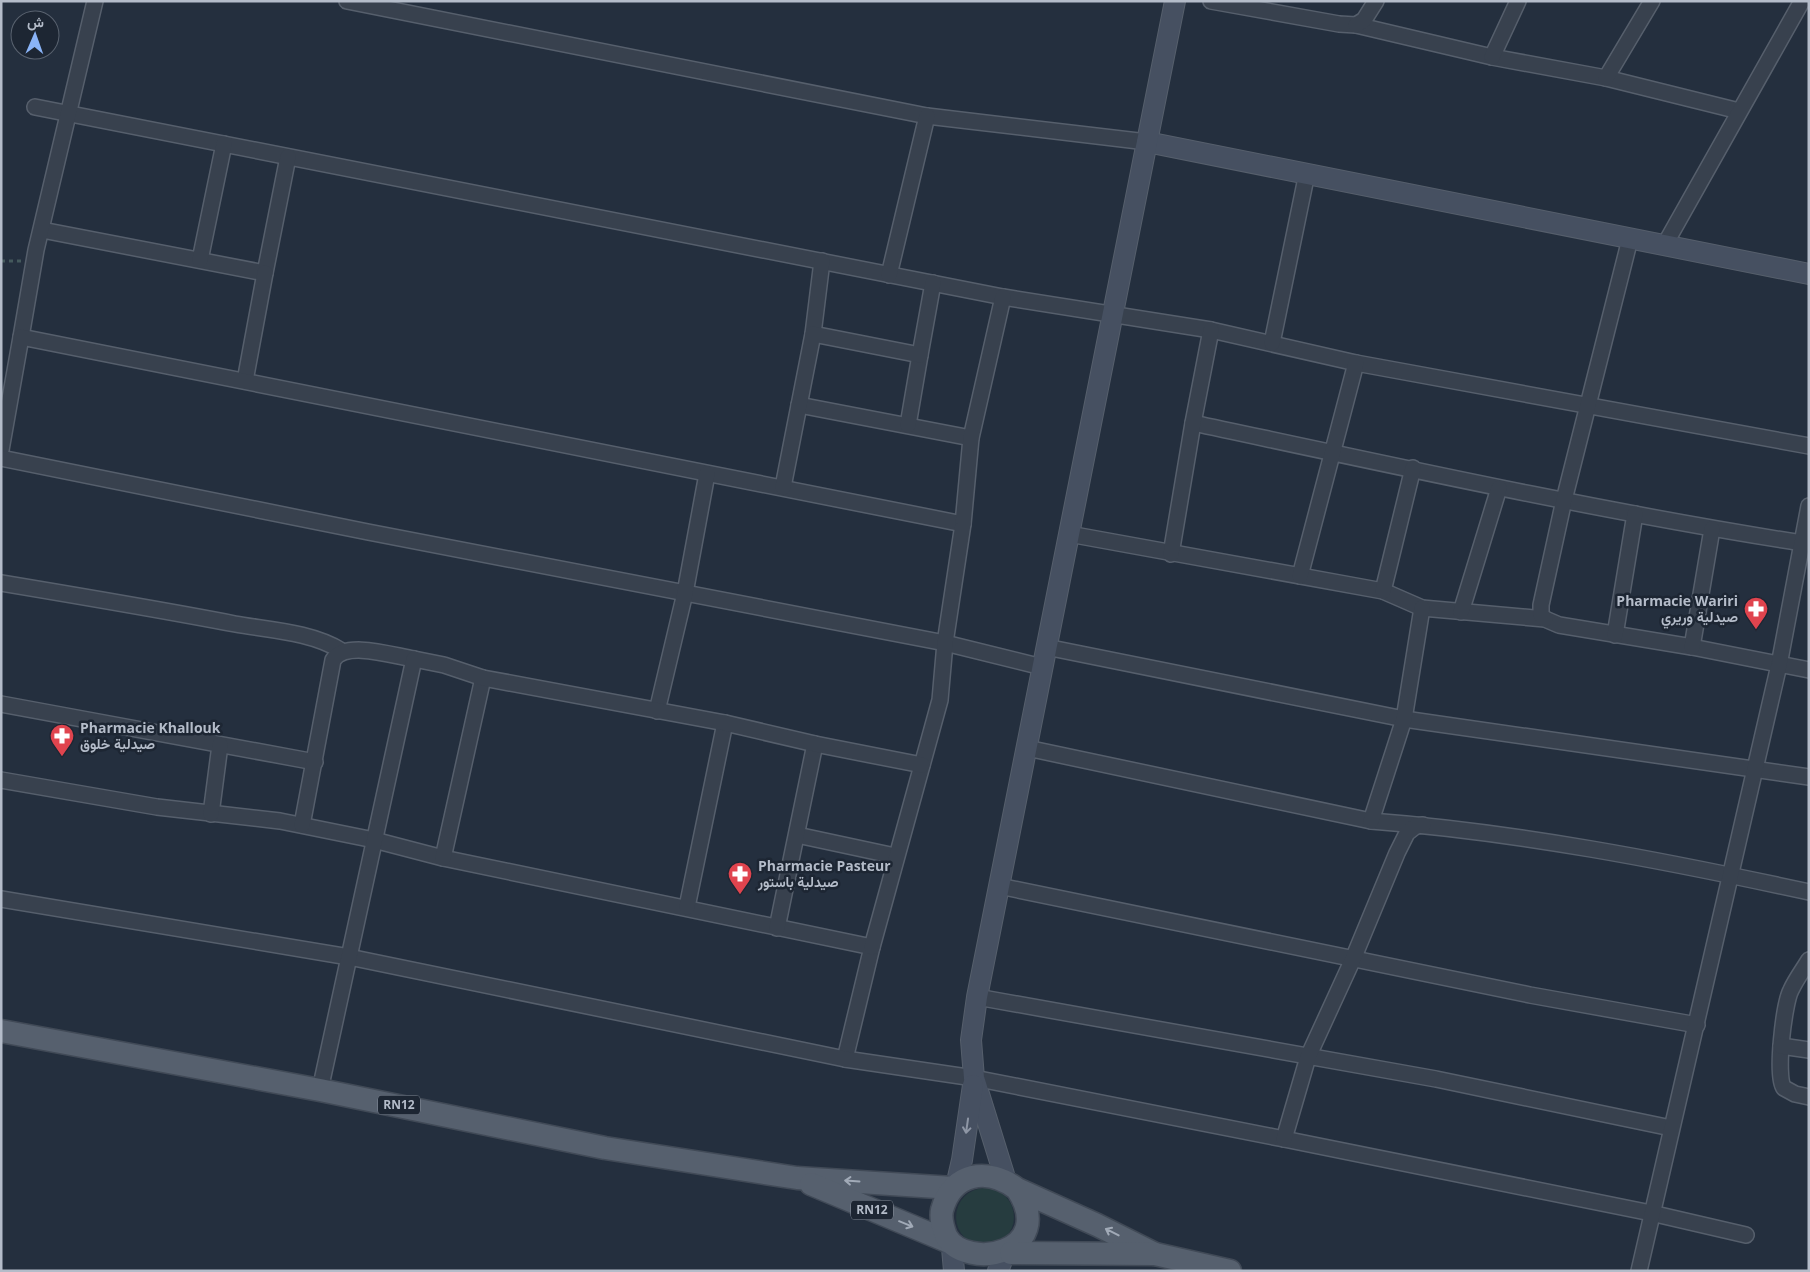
<svg xmlns="http://www.w3.org/2000/svg" width="1810" height="1272" font-family="'Open Sans',Vazirmatn,sans-serif">
	<style>
		.green { fill: #263c3f }
		.lines { fill: none; stroke-linecap: round; stroke-linejoin: round }
		.street-casing { stroke: #565f6c; stroke-width: 18 }
		.secondary-casing { stroke: #565f6c; stroke-width: 22 }
		.primary-casing { stroke: #414a57; stroke-width: 25 }
		.path { stroke: #44595c; stroke-width: 3; stroke-dasharray: 4 4; stroke-linecap: butt }
		.street { stroke: #38414e; stroke-width: 15 }
		.secondary { stroke: #465061; stroke-width: 20 }
		.primary { stroke: #56606e; stroke-width: 22 }
		.oneway { stroke: #8e96a5 }
		.oneway2 { stroke: #a1aab7 }
		.labels { text-anchor: middle; stroke-width: 5; stroke-linejoin: round; paint-order: stroke }
		.shield { fill: #1d2633; stroke: #878f9c; stroke-width: 1 }
		.shield-label { font-size: 12px; font-weight: bold; fill: #b4bcc9 }
		.poi-label { font-size: 14px; font-weight: bold; fill: #b4bcc9; stroke: #1d2633; text-anchor: start }
	</style>
	<rect width="100%" height="100%" fill="#242f3e"/>
	<circle class="green" cx="985" cy="1217" r="29"/>
	<g class="lines">
		<defs>
			<g id="street">
				<path d="M347,1L927,116L1147,142"/>
				<path d="M1211,1L1339,24L1356,25L1492,57L1606,78L1739,111"/>
				<path d="M1356,25L1364,20L1376,1"/>
				<path d="M1492,57L1518,1"/>
				<path d="M1606,78L1652,1"/>
				<path d="M35,107L1003,297L1211,330L1356,363L1809,446"/>
				<path d="M42,230L265,273L288,157"/>
				<path d="M1664,246L1802,1"/>
				<path d="M200,260L224,144"/>
				<path d="M889,275L927,116"/>
				<path d="M813,334L822,261"/>
				<path d="M21,337L36,250L95,1"/>
				<path d="M1272,343L1307,173"/>
				<path d="M245,381L265,273"/>
				<path d="M799,405L971,438"/>
				<path d="M1193,423C1395,466 1598,511 1802,543"/>
				<path d="M908,425L920,355"/>
				<path d="M1,450L21,337L963,524"/>
				<path d="M1,458L368,532L945,643L1042,667"/>
				<path d="M783,487L813,334L920,355L933,283"/>
				<path d="M1069,534L1383,591L1422,608L1545,619L1559,625L1692,647L1809,670"/>
				<path d="M1171,554L1193,423L1211,330"/>
				<path d="M1300,576L1356,363"/>
				<path d="M1,583C79,596 157,609 235,624C269,630 312,632 342,651"/>
				<path d="M1383,591L1413,468"/>
				<path d="M1461,612L1499,488"/>
				<path d="M1545,619L1541,615V605L1564,500L1630,239"/>
				<path d="M1615,635L1635,514"/>
				<path d="M1046,647L1404,719L1809,777"/>
				<path d="M1692,647L1712,529"/>
				<path d="M1,704L315,762"/>
				<path d="M657,711L685,593L707,474"/>
				<path d="M1027,748L1371,821C1517,832 1666,861 1809,892"/>
				<path d="M1,780L157,807L280,821L374,840L443,858L872,947L845,1059"/>
				<path d="M211,814L220,745"/>
				<path d="M1371,821L1404,719L1422,608"/>
				<path d="M302,825L333,660C346,640 394,656 414,659"/>
				<path d="M797,835L895,856"/>
				<path d="M443,858L483,678"/>
				<path d="M999,886L1530,995L1697,1025"/>
				<path d="M1,899L349,957L845,1059L974,1078L1284,1139L1651,1213L1746,1235"/>
				<path d="M687,907L725,723"/>
				<path d="M777,928L815,744"/>
				<path d="M872,947L940,700L945,643L963,524L971,438L1003,297"/>
				<path d="M1809,960C1803,970 1796,979 1791,990C1784,1003 1775,1077 1784,1088L1795,1094L1809,1097"/>
				<path d="M977,997L1436,1079L1671,1128"/>
				<path d="M1781,1046L1809,1050"/>
				<path d="M320,1090L414,659L444,665L483,678L725,723L815,744L922,765"/>
				<path d="M1284,1139L1308,1057L1353,959L1397,853L1407,833L1416,826L1423,825"/>
				<path d="M1639,1271L1779,665L1809,506"/>
			</g>
			<g id="secondary">
				<path d="M1147,142L1809,274"/>
				<path d="M1006,1181L974,1078L971,1040L977,997L1175,1"/>
				<path d="M956,1186L962,1160L973,1085"/>
				<path d="M952,1248L954,1271"/>
				<path d="M998,1271L1003,1258"/>
			</g>
			<g id="primary">
				<path d="M1,1031L320,1090L605,1148L797,1178L953,1188"/>
				<path d="M811,1184L947,1241"/>
				<path d="M1017,1189C1059,1253 966,1272 946,1236C943,1228 940,1219 942,1210C952,1172 988,1167 1017,1189L1097,1225L1155,1254"/>
				<path d="M1011,1253L1155,1254L1230,1271"/>
			</g>
		</defs>
		<use href="#street" class="street-casing"/>
		<use href="#secondary" class="secondary-casing"/>
		<use href="#primary" class="primary-casing"/>
		<path class="path" d="M1,261H21"/>
		<use href="#street" class="street"/>
		<use href="#secondary" class="secondary"/>
		<use href="#primary" class="primary"/>
	</g>
	<defs><path id="oneway-shaft" d="M-6 0H5M1.5-3L5.5 0L1.5 3" fill="none" stroke-width="1.6" stroke-linecap="round" stroke-linejoin="round" transform="scale(1.25)"/></defs>
	<use class="oneway" href="#oneway-shaft" transform="translate(967 1126) rotate(98)"/>
	<g class="oneway2">
		<use href="#oneway-shaft" transform="translate(852 1181) rotate(-176)"/>
		<use href="#oneway-shaft" transform="translate(906 1224) rotate(22)"/>
		<use href="#oneway-shaft" transform="translate(1112 1232) rotate(-153)"/>
	</g>
	<defs>
		<symbol id="pharmacy-pin" viewBox="-11 -11 22 30"><path d="M0 17L-7.5 6A9.5 9.5 0 1 1 7.5 6Z" fill="#e0444e" stroke="#1d2633"/><path d="M-2-6h4v4h4v4h-4v4h-4v-4h-4v-4h4Z" fill="#fff"/></symbol>
	</defs>
	<g fill-rule="evenodd">
		<use href="#pharmacy-pin" x="1742" y="595" width="28" height="38"/>
		<use href="#pharmacy-pin" x="48" y="722" width="28" height="38"/>
		<use href="#pharmacy-pin" x="726" y="860" width="28" height="38"/>
	</g>
	<g class="labels">
		<g class="shield">
			<rect x="378" y="1095.5" width="42" height="19" rx="4"/>
			<rect x="851" y="1200.5" width="42" height="19" rx="4"/>
		</g>
		<g class="shield-label">
			<text x="399" y="1109">RN12</text>
			<text x="872" y="1214">RN12</text>
		</g>
		<g class="poi-label">
			<text x="1738" y="606" text-anchor="end">Pharmacie Wariri<tspan x="1738" dy="16">صيدلية وريري</tspan></text>
			<text x="80" y="733">Pharmacie Khallouk<tspan x="80" dy="16">صيدلية خلوق</tspan></text>
			<text x="758" y="871">Pharmacie Pasteur<tspan x="758" dy="16">صيدلية باستور</tspan></text>
		</g>
	</g>
	<rect width="1810" height="1272" fill="none" stroke="#b4bcc9" stroke-width="5"/>
	<g transform="translate(35 35) rotate(2)"><circle r="24" fill="#1d2633" stroke="#59626f"/>
	<path d="M0-4L9 19L0 12L-9 19Z" fill="#8ab4f8"/>
	<text y="-8" font-size="14" font-weight="bold" text-anchor="middle" fill="#b4bcc9">ش</text>
	</g>
</svg>
